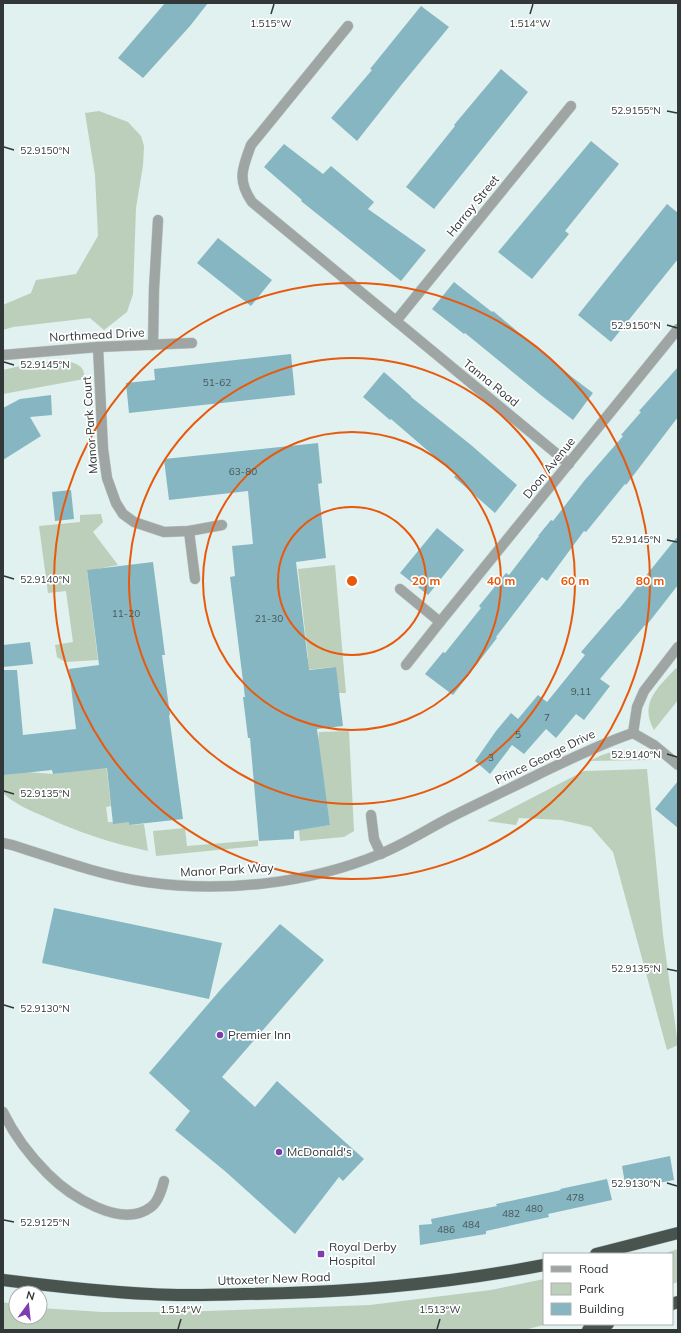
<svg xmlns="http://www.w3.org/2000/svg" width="681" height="1333" font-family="Mulish,sans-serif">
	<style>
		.green { fill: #bccfbb }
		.building { fill: #86b6c1 }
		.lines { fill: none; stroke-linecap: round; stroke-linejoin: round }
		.minor-casing { stroke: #bdccca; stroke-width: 11 }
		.highway-casing { stroke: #bdccca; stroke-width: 13 }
		.minor { stroke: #9fa5a2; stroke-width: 10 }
		.highway { stroke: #49544f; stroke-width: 12 }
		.ticks { fill: none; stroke: #323838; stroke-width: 1.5 }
		.ring { fill: none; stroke: #e8590c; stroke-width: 2 }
		.poi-dot { fill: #7d3cb0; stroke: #fff; stroke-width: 1.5 }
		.labels { text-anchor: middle; stroke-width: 3.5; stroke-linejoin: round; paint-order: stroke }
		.number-label { font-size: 10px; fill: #47585a }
		.street-label { font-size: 12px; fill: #323838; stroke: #fff }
		.poi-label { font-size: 12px; fill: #323838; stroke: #fff; text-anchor: start }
		.ticks-label { font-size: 10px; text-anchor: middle; fill: #323838; stroke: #fff; stroke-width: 3.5; stroke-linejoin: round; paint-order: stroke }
		.centre { fill: #e8590c; stroke: #fff; stroke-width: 2 }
		.ring-label { font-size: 12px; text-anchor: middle; font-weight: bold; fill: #e8590c; stroke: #fff; stroke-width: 3.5; stroke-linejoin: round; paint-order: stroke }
	</style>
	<rect width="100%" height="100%" fill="#e0f1ef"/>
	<g class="green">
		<path d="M99,111L128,122L141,136L144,146L143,165L136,208L133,294L127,312L104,330L90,318L13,327L3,330V305L31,293L36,280L76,274L98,236L95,175L85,113Z"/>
		<path d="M63,361C74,362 86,365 84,379L3,394V370L33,363Z"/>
		<path d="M101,514L103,522L93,532L118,565L87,571L98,660L65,662L57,657L55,645L73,642L66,591L48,593L39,526L80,522V515Z"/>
		<path d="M335,565L346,693H339L335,667L295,671L308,658L298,569Z"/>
		<path d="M676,668L678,670V700L654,730C639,702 658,688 676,668Z"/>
		<path d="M349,731L354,831L344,837L300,841L299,830L330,825L318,741L319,732Z"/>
		<path d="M618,750L636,753L647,760L589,761L602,755Z"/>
		<path d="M105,755L111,806L106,807L108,822H129V825L144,824L148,851C111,843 77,832 43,816C29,810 15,804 3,793V765L4,775L27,772L53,774L77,771Z"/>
		<path d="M647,769L663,935L678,1045L667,1050L613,852L591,827L561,820L519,818L516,825L487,821L584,771Z"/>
		<path d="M185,828L187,846L258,840V846L156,856L153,831Z"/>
		<path d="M678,1249V1282L672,1284V1254H663Z"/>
		<path d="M544,1279V1324H548L524,1330H3V1302L16,1305V1317H40V1308L102,1312H179L370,1305L491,1290Z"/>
	</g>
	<g class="building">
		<path d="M165,3H208L190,26L143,78L118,58Z"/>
		<path d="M421,6L449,27L402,84L357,141L331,118L372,70L370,69Z"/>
		<path d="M501,69L528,92L434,209L406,187L455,126L454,125Z"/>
		<path d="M591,141L619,164L565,231L569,234L532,279L498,252Z"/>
		<path d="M284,144L323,174L331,166L374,202L368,209L426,250L401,281L301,201L302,200L264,167Z"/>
		<path d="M667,204L678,213V259L611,342L578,315Z"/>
		<path d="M218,238L272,280L251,306L197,263Z"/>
		<path d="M454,282L492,312L493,311L572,377L593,393L573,420L542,396L465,333L464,334L432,309Z"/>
		<path d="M291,354L295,395L129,413L126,383L155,380L154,369Z"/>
		<path d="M678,367V417L626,485L625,484L586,532L584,531L547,581L542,577L496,637L497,638L453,695L425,674L443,652L445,653L481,608L479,606L506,573L509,575L539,536H538L551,520L553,521L584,481L623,436L621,435L641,412L639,411Z"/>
		<path d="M384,372L411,396V397L471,445L517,485L495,513L454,477L456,475L391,419L390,420L363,397Z"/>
		<path d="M51,395L52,415L30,417L41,436L3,460V408L20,399Z"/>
		<path d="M318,443L322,483L318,484L326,558L296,562L309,670L336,667L343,726L317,729L330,825L294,831V839L259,841L250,738H248L243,697H245L230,577L235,576L232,546L253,544L248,491L169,500L164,459Z"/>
		<path d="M71,490L74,519L55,521L52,492Z"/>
		<path d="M437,528L464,550L428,595L400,573Z"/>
		<path d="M678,536V585L646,626L645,625L600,679L610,686L584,720L576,714L556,738L546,729L524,754L512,745L490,774L475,761L496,731L511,713L518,719L538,695L547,702L585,655L581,652L618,609H619Z"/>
		<path d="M153,562L165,655H162L170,715H169L183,819L129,825V822L113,824L107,768L53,774L52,770L4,775L3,670H17L23,735L76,729L69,669L99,665L87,570Z"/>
		<path d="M30,642L33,664L3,667V645Z"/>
		<path d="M678,781V828L655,809Z"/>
		<path d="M54,908L222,943L209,999L42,963Z"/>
		<path d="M280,924L324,960L222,1077L255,1107L277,1081L364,1159L343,1181L339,1177L295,1234L226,1172L175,1130L190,1111L149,1073L222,988Z"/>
		<path d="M670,1156L674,1180L626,1189L622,1166Z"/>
		<path d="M607,1179L612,1200L548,1214L549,1217L486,1231V1234L420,1245L419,1225L432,1224L431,1219L497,1206L496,1204L561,1190L560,1189Z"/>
	</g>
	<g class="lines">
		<defs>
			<g id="minor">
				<path d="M348,26L251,145C242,169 237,180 252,202L569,464"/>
				<path d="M396,321L571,106"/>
				<path d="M153,345L154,289L158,220"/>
				<path d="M98,347L103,449L107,478L116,503L123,514L134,522L164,532L189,531L222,525"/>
				<path d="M3,355L98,347L192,343"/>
				<path d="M189,531L195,579"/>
				<path d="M400,589L440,622"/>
				<path d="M406,665L440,622L678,329"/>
				<path d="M633,733L637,707L644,691L678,647"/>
				<path d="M633,733L654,745L678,765"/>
				<path d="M371,815L374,839L381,854"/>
				<path d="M3,843L12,845C56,859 100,875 146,882C223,893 308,884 380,854C405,844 429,828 453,816C481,802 509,789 537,775C568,760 600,744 633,733"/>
				<path d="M3,1112C14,1135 30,1156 48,1174C69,1195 121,1230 151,1207C158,1202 162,1189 164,1181"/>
			</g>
			<g id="highway">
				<path d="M596,1254L678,1233"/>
				<path d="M3,1280C52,1286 101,1292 150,1294C181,1296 213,1295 244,1294C345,1293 445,1284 544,1265"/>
				<path d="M672,1304L678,1302"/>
				<path d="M588,1330L608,1324"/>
			</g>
		</defs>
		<use href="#minor" class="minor-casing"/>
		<use href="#highway" class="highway-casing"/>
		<use href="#minor" class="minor"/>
		<use href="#highway" class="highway"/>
	</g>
	<path class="ticks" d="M271,14L274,4M530,14L533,4M667,111L677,113M4,147L14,150M667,325L677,328M4,362L14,365M667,540L677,542M4,576L14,579M667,754L677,757M4,791L14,794M667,969L677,971M4,1005L14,1008M667,1183L677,1186M4,1220L14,1222M178,1329L181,1319M437,1329L440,1319"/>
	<g class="ring">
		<circle cx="352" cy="581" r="74"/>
		<circle cx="352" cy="581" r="149"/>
		<circle cx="352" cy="581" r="223"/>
		<circle cx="352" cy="581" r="298"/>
	</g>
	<g class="poi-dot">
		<circle cx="220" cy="1035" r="4"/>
		<circle cx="279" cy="1152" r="4"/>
		<rect x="317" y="1250" width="8" height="8" rx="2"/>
	</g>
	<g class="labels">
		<g class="number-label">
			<text x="217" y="386">51-62</text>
			<text x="243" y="475">63-80</text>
			<text x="126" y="617">11-20</text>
			<text x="269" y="622">21-30</text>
			<text x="581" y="695">9,11</text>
			<text x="547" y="721">7</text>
			<text x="518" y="738">5</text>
			<text x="491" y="761">3</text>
			<text x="575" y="1201">478</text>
			<text x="534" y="1212">480</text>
			<text x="511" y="1217">482</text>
			<text x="471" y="1228">484</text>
			<text x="446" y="1233">486</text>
		</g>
		<g class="street-label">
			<text transform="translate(473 206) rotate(-51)" y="4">Harray Street</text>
			<text transform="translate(97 335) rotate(-3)" y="4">Northmead Drive</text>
			<text transform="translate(491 383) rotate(39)" y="4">Tanna Road</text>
			<text transform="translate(90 425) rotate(-94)" y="4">Manor Park Court</text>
			<text transform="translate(549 468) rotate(-51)" y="4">Doon Avenue</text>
			<text transform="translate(545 757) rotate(-26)" y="4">Prince George Drive</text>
			<text transform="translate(227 870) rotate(-3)" y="4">Manor Park Way</text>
			<text transform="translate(274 1279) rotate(-2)" y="4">Uttoxeter New Road</text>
		</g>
		<g class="poi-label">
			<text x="228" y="1039">Premier Inn</text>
			<text x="287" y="1156">McDonald's</text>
			<text x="329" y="1251">Royal Derby<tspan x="329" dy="14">Hospital</tspan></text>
		</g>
	</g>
	<g class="ticks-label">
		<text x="271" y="27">1.515°W</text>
		<text x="530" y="27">1.514°W</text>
		<text x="636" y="114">52.9155°N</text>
		<text x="45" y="154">52.9150°N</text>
		<text x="636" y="329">52.9150°N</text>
		<text x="45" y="368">52.9145°N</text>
		<text x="636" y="543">52.9145°N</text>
		<text x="45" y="583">52.9140°N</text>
		<text x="636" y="758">52.9140°N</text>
		<text x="45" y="797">52.9135°N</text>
		<text x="636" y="972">52.9135°N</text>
		<text x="45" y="1012">52.9130°N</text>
		<text x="636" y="1187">52.9130°N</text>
		<text x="45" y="1226">52.9125°N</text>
		<text x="181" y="1313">1.514°W</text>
		<text x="440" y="1313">1.513°W</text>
	</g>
	<circle cx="352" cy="581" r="6" class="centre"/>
	<g class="ring-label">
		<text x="426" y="585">20 m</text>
		<text x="501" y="585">40 m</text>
		<text x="575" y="585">60 m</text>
		<text x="650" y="585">80 m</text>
	</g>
	<rect width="681" height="1333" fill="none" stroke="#323838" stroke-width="8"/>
	<rect x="543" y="1253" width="130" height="72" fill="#ffffff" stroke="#adafaf"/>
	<rect x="551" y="1266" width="20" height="6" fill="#9fa5a2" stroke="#adafaf"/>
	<text x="579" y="1273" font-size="12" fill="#323838">Road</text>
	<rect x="551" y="1283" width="20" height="12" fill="#bccfbb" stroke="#adafaf"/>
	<text x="579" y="1293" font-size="12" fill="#323838">Park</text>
	<rect x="551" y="1303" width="20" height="12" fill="#86b6c1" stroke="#adafaf"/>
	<text x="579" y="1313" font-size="12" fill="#323838">Building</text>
	<g transform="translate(28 1305) rotate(15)"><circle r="19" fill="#ffffff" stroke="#adafaf"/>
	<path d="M0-3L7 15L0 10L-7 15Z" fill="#7d3cb0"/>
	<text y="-6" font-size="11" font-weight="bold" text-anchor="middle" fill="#323838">N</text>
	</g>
</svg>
